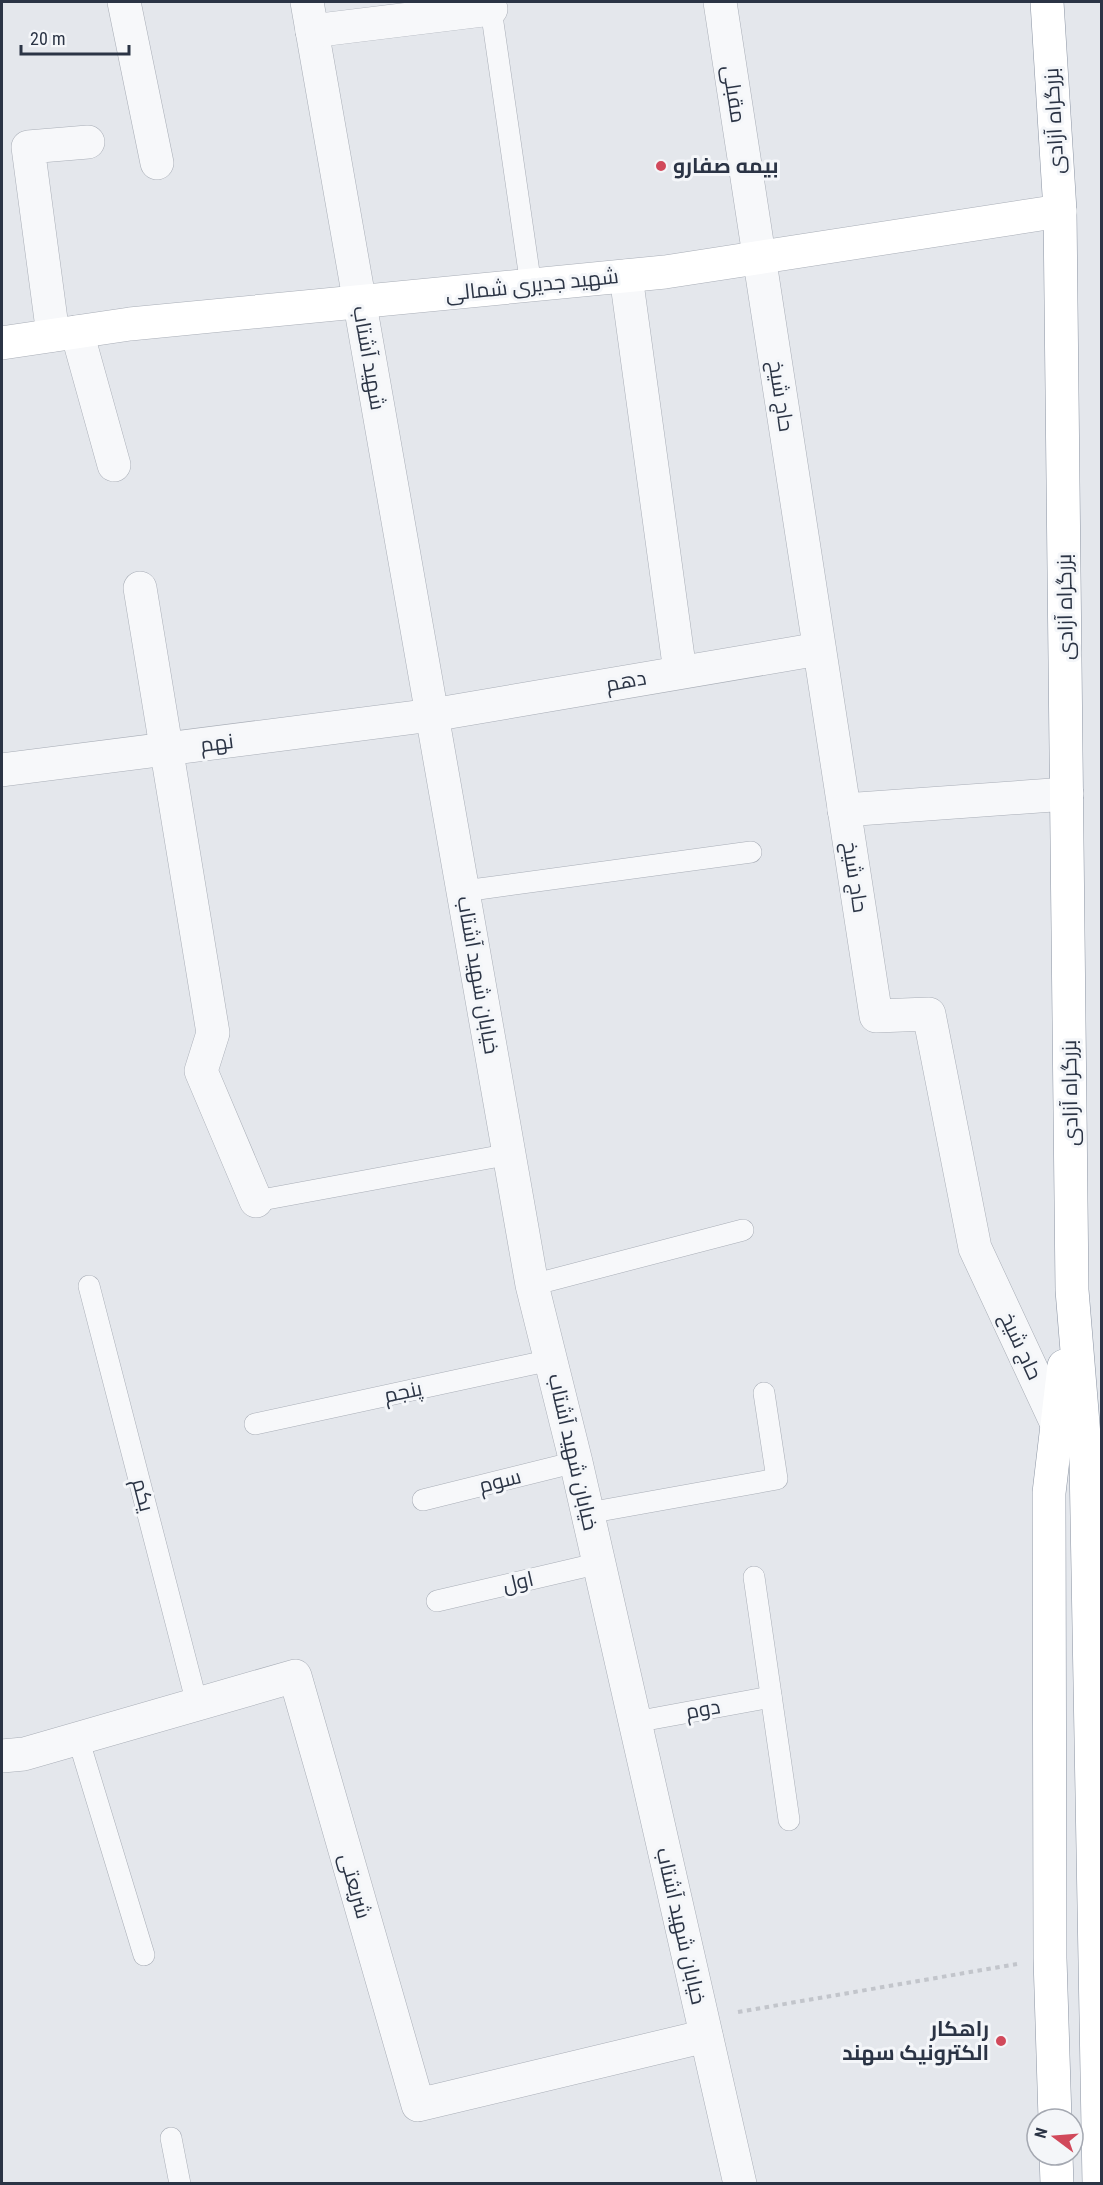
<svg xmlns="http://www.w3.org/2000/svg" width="1103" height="2185" font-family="'Roboto Condensed',Cairo,sans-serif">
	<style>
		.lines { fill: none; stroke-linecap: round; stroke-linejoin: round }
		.service-casing { stroke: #a9aeb7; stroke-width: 22 }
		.minor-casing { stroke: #a9aeb7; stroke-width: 34 }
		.secondary-casing { stroke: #a9aeb7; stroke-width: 34 }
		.trunk-casing { stroke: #8b94a3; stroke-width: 34 }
		.path { stroke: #c2c5cb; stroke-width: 4; stroke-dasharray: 4.5 4.5; stroke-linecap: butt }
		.service { stroke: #f7f8fa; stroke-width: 21 }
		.minor { stroke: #f7f8fa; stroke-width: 33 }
		.secondary { stroke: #fff; stroke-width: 33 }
		.trunk { stroke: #fff; stroke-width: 33 }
		.poi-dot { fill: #d1495b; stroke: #f4f6f9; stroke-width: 2 }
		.labels { text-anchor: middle; stroke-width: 6; stroke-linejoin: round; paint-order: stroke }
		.street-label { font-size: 21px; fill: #2b3445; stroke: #f4f6f9 }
		.poi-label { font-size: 21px; font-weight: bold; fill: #2b3445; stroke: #f4f6f9; text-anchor: start }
	</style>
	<rect width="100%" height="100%" fill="#e4e7ec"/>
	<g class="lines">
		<defs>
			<g id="service">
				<path d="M490,2L531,286"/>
				<path d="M464,891L751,852"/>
				<path d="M256,1201L510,1154"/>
				<path d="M532,1285L743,1230"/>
				<path d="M89,1286L197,1704"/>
				<path d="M255,1424L551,1360"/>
				<path d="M423,1500L576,1462"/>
				<path d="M588,1513L777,1479L764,1393"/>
				<path d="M754,1577L789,1820"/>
				<path d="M437,1601L600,1563"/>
				<path d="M635,1722L771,1697"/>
				<path d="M78,1738L144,1955"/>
				<path d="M171,2138L180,2184"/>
			</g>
			<g id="minor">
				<path d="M124,2L157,163"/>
				<path d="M307,2L532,1285L576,1462L740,2184"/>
				<path d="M720,2L876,1016L929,1014L975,1248L1057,1424"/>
				<path d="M312,31L491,9"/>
				<path d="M626,276L680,672"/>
				<path d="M77,332L114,465"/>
				<path d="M53,335L28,147L88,142"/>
				<path d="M140,588L213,1033L201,1071L256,1201"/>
				<path d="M2,770L432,715L819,649"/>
				<path d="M844,810L1067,794"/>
				<path d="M2,1756L24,1754L295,1676L418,2105L706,2036"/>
			</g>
			<path id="secondary" d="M2,343L130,324L665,272L1060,211"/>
			<g id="trunk">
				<path d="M1047,2L1060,211L1072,1290L1086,1460L1099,2184"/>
				<path d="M1055,2119L1050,1958L1049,1493L1064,1366"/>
				<path d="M1056,2155L1057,2184"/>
			</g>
		</defs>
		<use href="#service" class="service-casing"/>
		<use href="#minor" class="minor-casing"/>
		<use href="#secondary" class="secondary-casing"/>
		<use href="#trunk" class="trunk-casing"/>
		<path class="path" d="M738,2012L1017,1964"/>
		<use href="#service" class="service"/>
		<use href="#minor" class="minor"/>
		<use href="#secondary" class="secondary"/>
		<use href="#trunk" class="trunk"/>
	</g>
	<g class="poi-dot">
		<circle cx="661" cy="166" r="6"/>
		<circle cx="1001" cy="2041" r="6"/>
	</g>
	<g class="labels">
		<g class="street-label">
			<text transform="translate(734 94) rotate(81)" y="7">مقبلی</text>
			<text transform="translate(1054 121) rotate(-93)" y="7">بزرگراه آزادی</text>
			<text transform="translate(532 285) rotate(-6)" y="7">شهید جدیری شمالی</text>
			<text transform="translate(369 358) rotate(80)" y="7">شهید آشتاب</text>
			<text transform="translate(781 396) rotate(81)" y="7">حاج شیخ</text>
			<text transform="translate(1065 607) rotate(-91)" y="7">بزرگراه آزادی</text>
			<text transform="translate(626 681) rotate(-10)" y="7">دهم</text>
			<text transform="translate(217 743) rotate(-7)" y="7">نهم</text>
			<text transform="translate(855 877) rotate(81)" y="7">حاج شیخ</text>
			<text transform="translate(478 975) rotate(80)" y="7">خیابان شهید آشتاب</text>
			<text transform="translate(1070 1093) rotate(-91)" y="7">بزرگراه آزادی</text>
			<text transform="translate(1021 1346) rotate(65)" y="7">حاج شیخ</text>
			<text transform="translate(403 1392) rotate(-12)" y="7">پنجم</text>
			<text transform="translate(573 1452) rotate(77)" y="7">خیابان شهید آشتاب</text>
			<text transform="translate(500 1481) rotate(-14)" y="7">سوم</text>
			<text transform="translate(143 1495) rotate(75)" y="7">یکم</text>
			<text transform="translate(518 1582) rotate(-13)" y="7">اول</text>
			<text transform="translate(703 1709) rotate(-10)" y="7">دوم</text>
			<text transform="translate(355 1886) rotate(74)" y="7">شریعتی</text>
			<text transform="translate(681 1926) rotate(77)" y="7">خیابان شهید آشتاب</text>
		</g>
		<g class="poi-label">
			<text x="673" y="173">بیمه صفارو</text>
			<text x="989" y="2036" text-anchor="end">راهکار<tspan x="989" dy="24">الکترونیک سهند</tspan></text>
		</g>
	</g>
	<rect width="1103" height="2185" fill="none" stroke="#2b3445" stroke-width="6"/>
	<g transform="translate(1055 2137) rotate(286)"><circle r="28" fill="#f4f6f9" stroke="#a4a8b1" stroke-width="1.5"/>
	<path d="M0-4.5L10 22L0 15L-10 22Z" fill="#d1495b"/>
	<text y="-9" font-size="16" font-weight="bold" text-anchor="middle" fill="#2b3445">N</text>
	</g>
	<path d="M21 45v9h108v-9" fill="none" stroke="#2b3445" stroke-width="3"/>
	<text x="30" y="45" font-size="18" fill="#2b3445" stroke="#f4f6f9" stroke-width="4.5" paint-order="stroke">20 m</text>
</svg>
